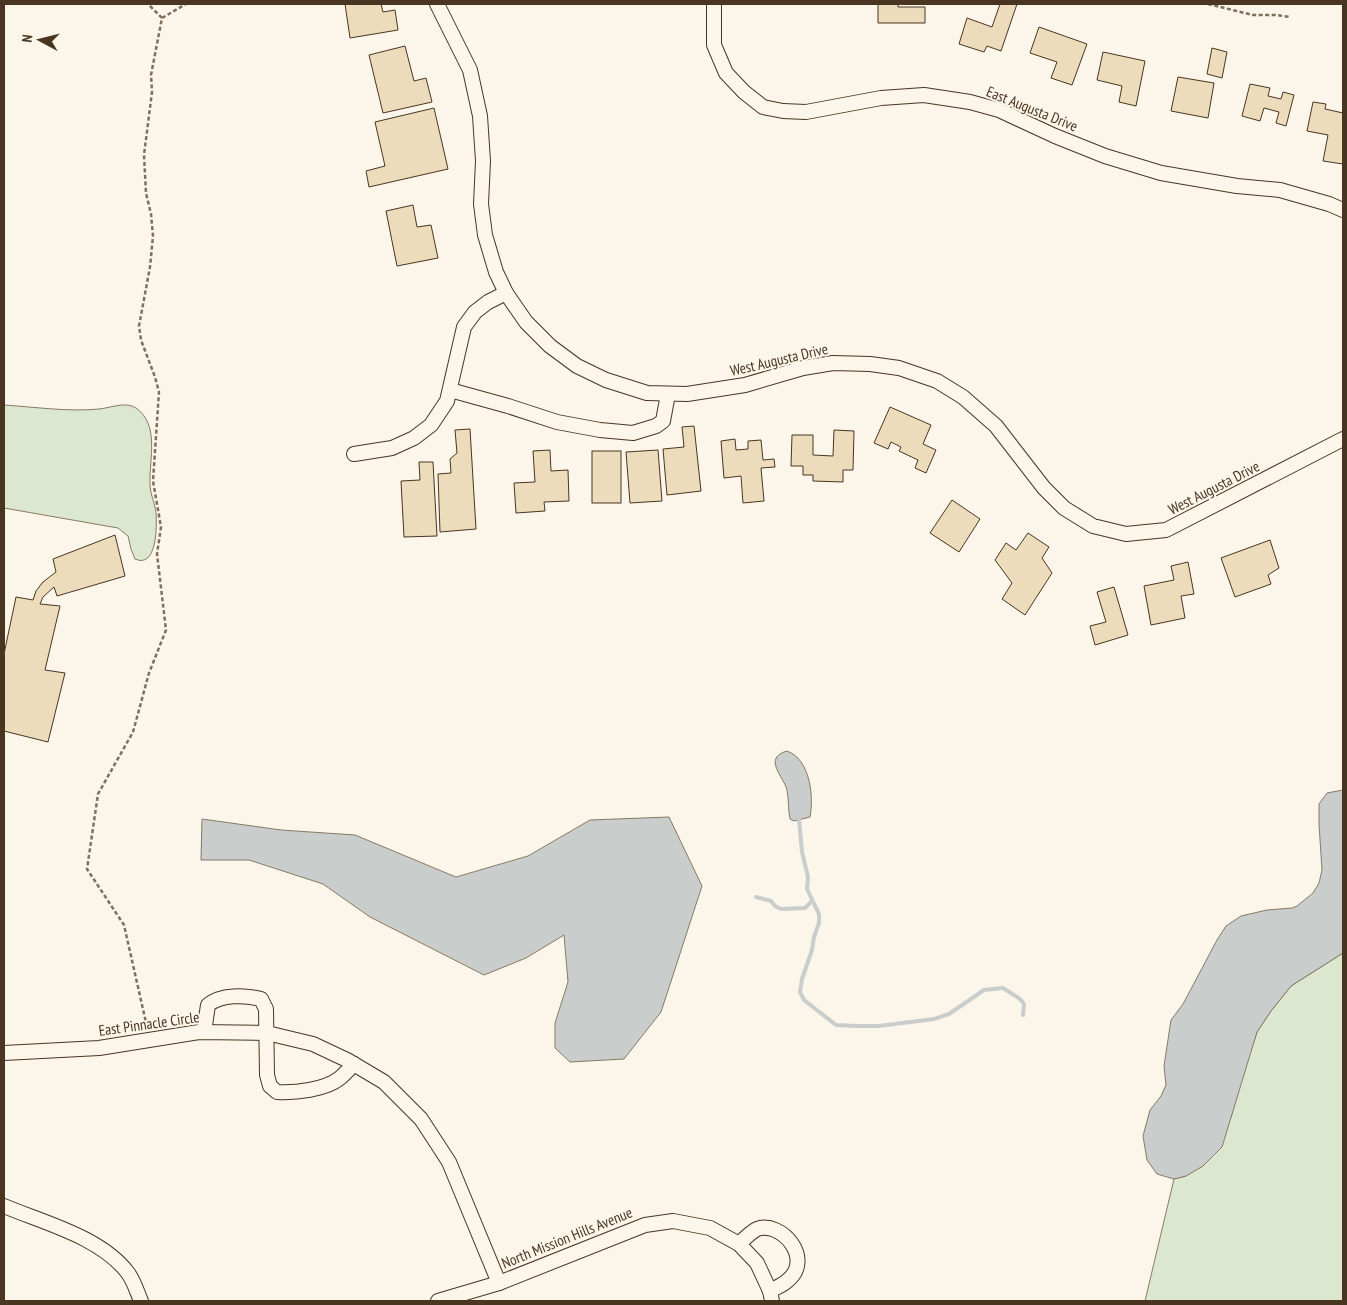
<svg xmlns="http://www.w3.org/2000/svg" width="1347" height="1305" font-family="'PT Sans Narrow',sans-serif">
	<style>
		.green { fill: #dce7d0; stroke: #887966 }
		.water { fill: #c9cecd; stroke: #887966 }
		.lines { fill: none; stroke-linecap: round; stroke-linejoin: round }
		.stream { stroke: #c9cecd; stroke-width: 4 }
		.building { fill: #ecdcbc; stroke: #4a3520 }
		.minor-casing { stroke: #4a3520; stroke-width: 16 }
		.path { stroke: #7f6f5c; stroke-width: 2.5; stroke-dasharray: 4 2.5; stroke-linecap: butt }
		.minor { stroke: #fbf6e9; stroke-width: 14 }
		.labels { text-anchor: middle; stroke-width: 4; stroke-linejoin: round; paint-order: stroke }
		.street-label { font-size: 15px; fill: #4a3520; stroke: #fbf6e9 }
	</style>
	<rect width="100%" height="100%" fill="#fbf6e9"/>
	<g class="green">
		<path d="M4,405C35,407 68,412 99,409C110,408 126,401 136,408C160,425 149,459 150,484C150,494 155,503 156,513C157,526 157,569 135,559L131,549L128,536L118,528L4,508Z"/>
		<path d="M1343,953V1301H1145L1174,1179L1186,1176L1231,1117L1241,1080L1257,1032L1271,1011L1291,986Z"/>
	</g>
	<g class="water">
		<path d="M787,751C810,759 814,796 810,817L794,821L790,819C788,810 789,800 787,790C784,777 762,758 787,751Z"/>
		<path d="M1343,790V953L1291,986L1271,1011L1257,1032L1222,1147L1203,1166L1186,1176L1174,1179L1157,1174L1147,1160L1143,1136L1150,1110L1161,1096L1166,1085L1164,1066L1171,1020L1183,1004L1217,940L1226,926L1241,916L1267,910L1292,908L1297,906L1313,893L1319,883L1322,870L1319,824V804L1327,793Z"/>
		<path d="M669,817L702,886L661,1012L624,1059L570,1062L555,1048V1023L568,982L564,935L526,958L484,975L370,917L323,884L249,860H201L202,819L281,830L355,835L456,877L528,856L590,820Z"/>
	</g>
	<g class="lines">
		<g class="stream">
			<path d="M799,820L802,852L808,877L807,889L819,914V923L814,937L812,950L802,979L800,992L804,1000L836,1025L857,1026H879L934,1019L949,1014L984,990L1003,988L1020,999L1024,1004L1023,1015"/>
			<path d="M756,897L771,901L775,906L781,909L805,908L812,901"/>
		</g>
	</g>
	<g class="building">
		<path d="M345,4H381L383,12L395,10L398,30L350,38Z"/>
		<path d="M878,4H898V7H925V23H878Z"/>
		<path d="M1000,4H1017L1001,51L987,46L984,52L959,44L967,18L992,27Z"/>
		<path d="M1039,27L1087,44L1072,85L1051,78L1057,62L1030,53Z"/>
		<path d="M405,46L414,81L426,78L432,102L383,113L369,55Z"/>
		<path d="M1212,48L1227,52L1222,78L1207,74Z"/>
		<path d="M1103,52L1145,61L1136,106L1119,102L1122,86L1097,80Z"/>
		<path d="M1178,77L1214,83L1208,118L1171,111Z"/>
		<path d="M1250,84L1270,88L1268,96L1281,99L1283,92L1294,95L1286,126L1276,123L1279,112L1264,108L1260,121L1242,116Z"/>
		<path d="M1313,102L1326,104L1325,109L1343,113V164L1323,161L1328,135L1307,131Z"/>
		<path d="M434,108L448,169L369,187L366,171L385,166L375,122Z"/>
		<path d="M413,205L417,227L431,225L438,258L397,266L386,211Z"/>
		<path d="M890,407L931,425L923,444L936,450L926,473L915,468L918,460L899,451L901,447L891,442L888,449L874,443Z"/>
		<path d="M694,426L701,491L667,495L663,449L684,447L682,427Z"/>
		<path d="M470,429L476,529L440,532L438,474L451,473L450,459L457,453L455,430Z"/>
		<path d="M834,430L854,431L853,470H843V482L813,481V475H803V466H791L792,435H813V455L833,456Z"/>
		<path d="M735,439L736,450L748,449V441L761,440L763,460L774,459L775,467L761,468L764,501L743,503L741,476L724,478L721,441Z"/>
		<path d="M550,450L551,471L568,470L569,501L544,502L545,511L516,513L514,483L535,482L533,451Z"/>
		<path d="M658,450L662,501L630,503L626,452Z"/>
		<rect x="592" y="451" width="29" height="52"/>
		<path d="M419,462H433L437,536L404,537L401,481L420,480Z"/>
		<path d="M952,500L980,519L959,552L930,533Z"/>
		<path d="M1028,533L1049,547L1042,558L1052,573L1025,615L1002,599L1012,583L995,560L1006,543L1016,550Z"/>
		<path d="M115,535L125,576L57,596L54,587L43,597L40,604L60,606L45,670L65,673L48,742L4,731V654L16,597L33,600L36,591L43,582L56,572L53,559Z"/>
		<path d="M1270,540L1279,568L1268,575L1271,584L1235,597L1221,558Z"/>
		<path d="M1188,562L1194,594L1181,596L1185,618L1151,625L1144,586L1174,580L1171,566Z"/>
		<path d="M1114,587L1128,635L1095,645L1090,626L1106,622L1097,592Z"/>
	</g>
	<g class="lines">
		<defs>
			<g id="minor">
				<path d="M437,4L470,70L480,116L483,161L481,204L485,235L496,272L506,293L526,322L550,346L577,366L606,380L647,393L687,394L745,385L803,368L833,363L870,364L899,368L937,381L963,397L996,426L1044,488L1064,508L1093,526L1126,534L1166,530L1343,439"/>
				<path d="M714,4V45L726,73L744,92L763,107L783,111L806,112L881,98L924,95L970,102L999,110L1055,136L1105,156L1161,173L1237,186L1280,190L1329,204L1343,210"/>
				<path d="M450,390L508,406L557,422L600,430L633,433L656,426L663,421L668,394"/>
				<path d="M354,454L392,448L414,438L431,425L447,401L464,327L475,312L488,302L506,293"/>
				<path d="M204,1032L208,1005C221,994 245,995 261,999L266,1009L267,1075L270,1086L277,1092C295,1093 325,1090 340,1078C345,1074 349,1069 354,1064"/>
				<path d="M4,1053L99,1048L199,1032L267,1033L313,1044L347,1060L384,1082L421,1119L449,1162L499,1283"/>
				<path d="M4,1206C44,1223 101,1237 128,1273C134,1281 137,1292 141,1301"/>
				<path d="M739,1244C744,1239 751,1232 757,1229C781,1220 815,1259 787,1281C783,1285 775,1288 770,1291"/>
				<path d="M438,1301L499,1283L645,1225L673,1221L710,1228L739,1244L757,1263L770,1291L772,1301"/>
			</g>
		</defs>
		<use href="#minor" class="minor-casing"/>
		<g class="path">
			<path d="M1208,4L1253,15H1276L1290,17"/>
			<path d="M162,18L186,4"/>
			<path d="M147,1027L124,925L87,869L98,794L133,732L149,673L166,630L157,554L161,527L153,481L159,392L155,377L141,340L139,326L150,267L153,236L151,214L146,193L144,155L152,92L151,75L162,18L148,4"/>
		</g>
		<use href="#minor" class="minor"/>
	</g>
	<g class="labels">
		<g class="street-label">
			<text transform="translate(1032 109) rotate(22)" y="5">East Augusta Drive</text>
			<text transform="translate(779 360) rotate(-13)" y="5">West Augusta Drive</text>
			<text transform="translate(1214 488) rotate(-27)" y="5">West Augusta Drive</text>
			<text transform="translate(149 1024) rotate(-8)" y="5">East Pinnacle Circle</text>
			<text transform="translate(567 1238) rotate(-22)" y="5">North Mission Hills Avenue</text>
		</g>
	</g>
	<rect width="1347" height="1305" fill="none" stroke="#4a3520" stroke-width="10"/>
	<g transform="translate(40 40) rotate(277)" stroke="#fbf6e9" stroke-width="4" paint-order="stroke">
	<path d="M0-4L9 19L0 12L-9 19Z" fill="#4a3520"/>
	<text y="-8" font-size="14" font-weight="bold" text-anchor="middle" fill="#4a3520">N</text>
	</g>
</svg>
